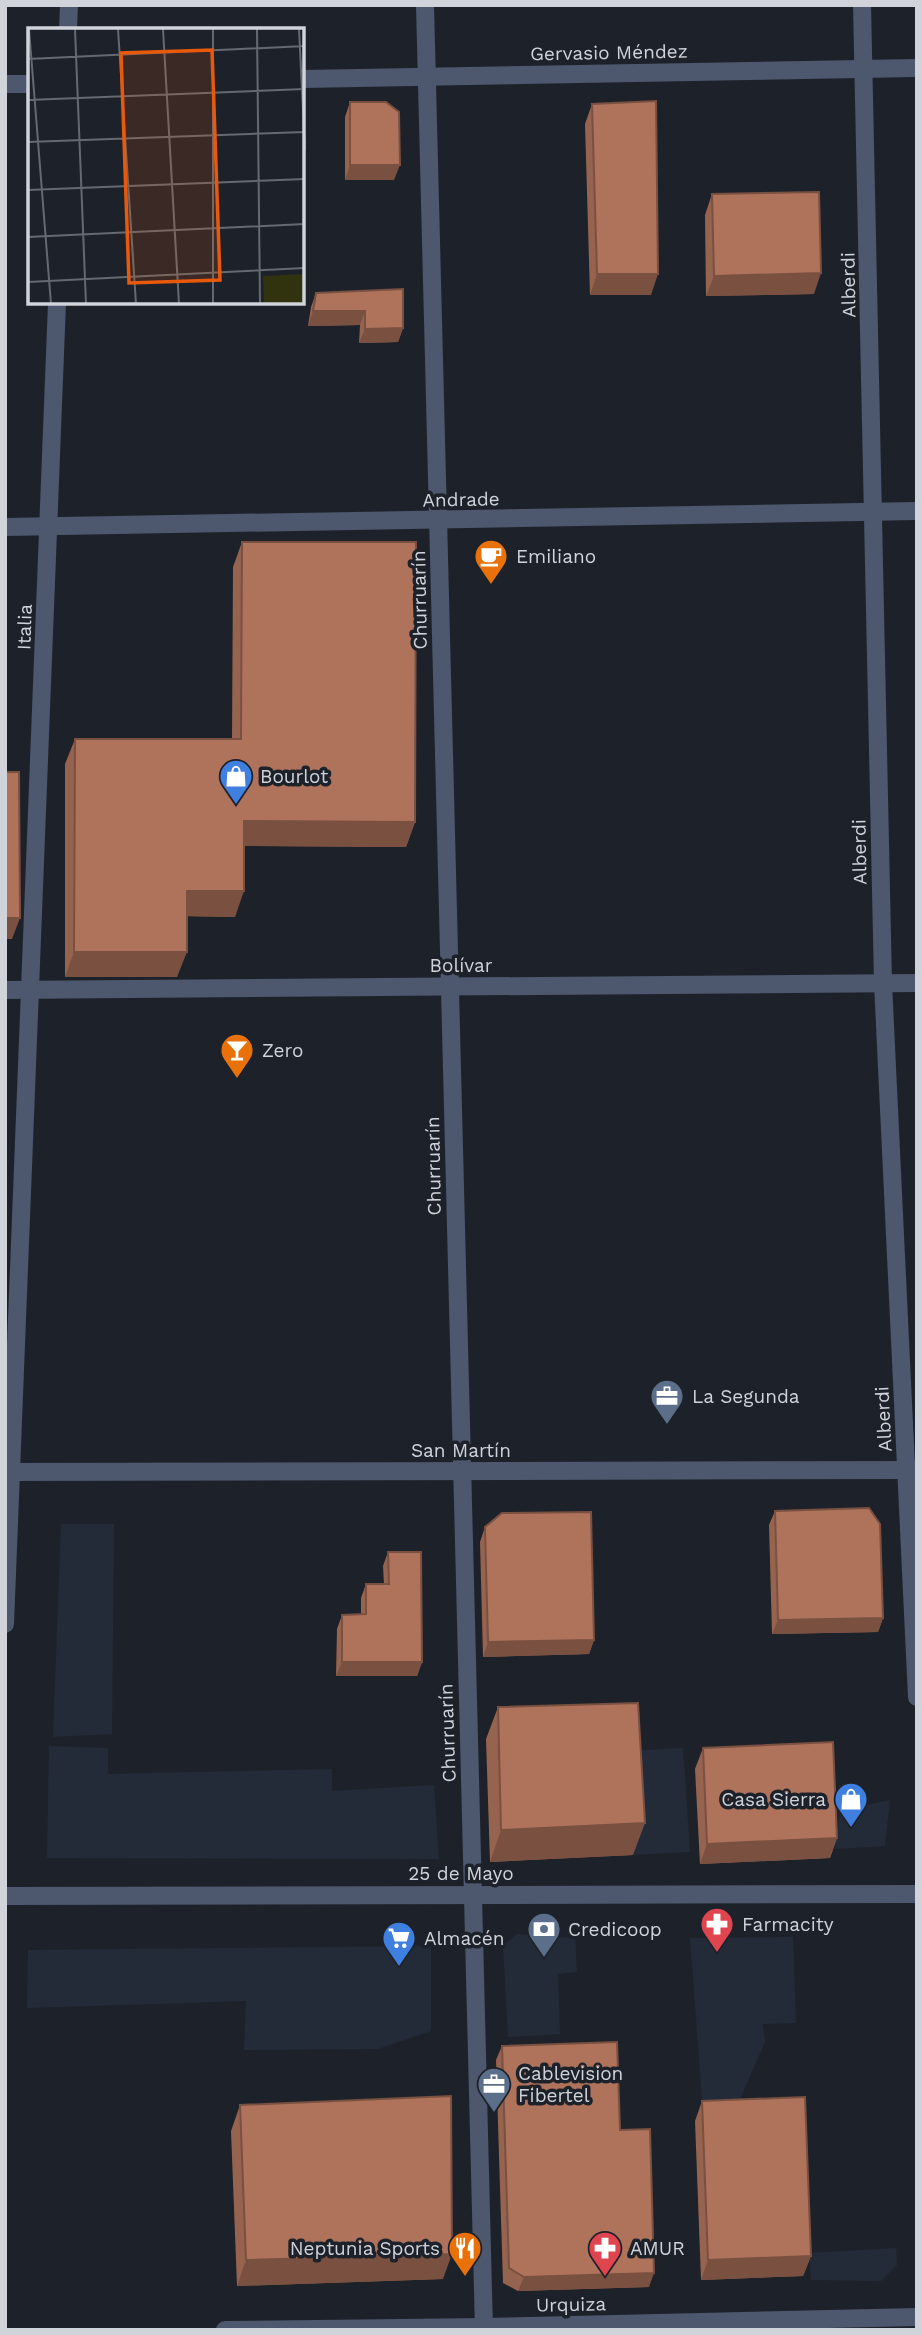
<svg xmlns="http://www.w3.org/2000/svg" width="922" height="2335" font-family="'Work Sans',sans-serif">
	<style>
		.built { fill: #242b38 }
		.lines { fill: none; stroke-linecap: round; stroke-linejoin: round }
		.minor { stroke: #4d576d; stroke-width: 18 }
		.wall { fill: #96634f }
		.shaded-wall { fill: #7a5040 }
		.building { fill: #af735c; stroke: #7a5040; stroke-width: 2 }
		.labels { text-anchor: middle; stroke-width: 7; stroke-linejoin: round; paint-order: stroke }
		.street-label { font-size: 19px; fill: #d0d3d9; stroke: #1d222a }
		.poi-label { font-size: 19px; fill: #d0d3d9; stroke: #1d222a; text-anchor: start }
		.inset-road { fill: none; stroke: #656970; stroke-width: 2 }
		.view { fill: #e8590c; fill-opacity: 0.15; stroke: #e8590c; stroke-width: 3.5 }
		.inset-edge { fill: none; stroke: #d0d3d9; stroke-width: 3.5 }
	</style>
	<rect width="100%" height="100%" fill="#1d222a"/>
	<g class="built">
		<path d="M61,1524H114L112,1734L53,1737Z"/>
		<path d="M49,1746L108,1748V1774L332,1769V1791L434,1785L439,1859L47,1858Z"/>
		<path d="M683,1748L690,1852L633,1855L627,1751Z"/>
		<path d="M890,1800L885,1846L835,1849L840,1811Z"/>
		<path d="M517,1934L575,1938L577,1972L558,1974L560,2034L508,2037L503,1946Z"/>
		<path d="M793,1937L796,2023L763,2024L765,2042L735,2111L703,2112L690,1938Z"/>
		<path d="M431,1946V2031L378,2049L244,2050L246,2001L27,2008L28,1950Z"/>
		<path d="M896,2248L897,2265L881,2281L811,2280L809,2253Z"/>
	</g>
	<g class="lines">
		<g class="minor">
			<path d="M425,5L484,2330"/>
			<path d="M862,5L883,983L917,1697"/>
			<path d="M68,30L69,5"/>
			<path d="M303,79L917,68"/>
			<path d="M5,84H30"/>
			<path d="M5,527L917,511"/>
			<path d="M5,990L917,983"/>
			<path d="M5,1472L917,1470"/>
			<path d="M5,1624L57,303"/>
			<path d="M5,1896L917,1894"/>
			<path d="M225,2330L484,2327L917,2317"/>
		</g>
	</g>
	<g class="wall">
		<path d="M350,102L394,180H345V117Z"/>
		<path d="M592,104L651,295H590L585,124Z"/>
		<path d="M712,194L814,294L706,296L705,215Z"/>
		<path d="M316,293L403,328L398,342L359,343L360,325L308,326L311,307Z"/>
		<path d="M242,542L415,822L406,847L244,846L235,917L187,916L177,977H65V764L75,739H232L233,567Z"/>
		<path d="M775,1511L883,1618L878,1632L772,1634L769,1525Z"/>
		<path d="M485,1527L594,1640L589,1654L483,1657L480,1542Z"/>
		<path d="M388,1552L422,1662L417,1676H336L337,1629L342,1615H361V1598L366,1584H384L383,1566Z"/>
		<path d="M498,1707L633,1855L490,1862L486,1739Z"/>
		<path d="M703,1748L837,1838L830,1858L700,1864L695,1769Z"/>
		<path d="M502,2046L620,2130L649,2287L518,2291L503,2283L496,2060Z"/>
		<path d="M702,2101L811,2256L803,2276L701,2280L695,2121Z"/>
		<path d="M240,2105L443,2279L237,2286L231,2131Z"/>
	</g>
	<g class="shaded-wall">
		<path d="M350,165H400L394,180H345Z"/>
		<path d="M821,273L814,294L706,296L714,276Z"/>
		<path d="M597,274H658L651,295H590Z"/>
		<path d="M313,311H365L360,325L308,326Z"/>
		<path d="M403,328L398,342L359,343L365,329Z"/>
		<path d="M244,821L415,822L406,847L235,846Z"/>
		<path d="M187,891H244L235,917L177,916Z"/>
		<path d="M5,918H20L12,939H5Z"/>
		<path d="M74,952H187L177,977H65Z"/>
		<path d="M883,1618L878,1632L772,1634L778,1620Z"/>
		<path d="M594,1640L589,1654L483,1657L488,1642Z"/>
		<path d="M342,1662H422L417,1676H336Z"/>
		<path d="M645,1823L633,1855L490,1862L501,1830Z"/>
		<path d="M837,1838L830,1858L700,1864L707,1844Z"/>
		<path d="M452,2254L443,2279L237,2286L246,2260Z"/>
		<path d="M811,2256L803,2276L701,2280L708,2260Z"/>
		<path d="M654,2273L649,2287L518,2291L524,2277Z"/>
	</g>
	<g class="building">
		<path d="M656,101L658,274H597L592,104Z"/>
		<path d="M350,102H386L399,112L400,165H350Z"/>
		<path d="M819,192L821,273L714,276L712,194Z"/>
		<path d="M403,289V328L365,329V311H313L316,293Z"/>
		<path d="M242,542H416L415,822L244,821V891H187V952H74L75,739H241Z"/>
		<path d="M5,772H19L20,918H5Z"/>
		<path d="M869,1508L880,1524L883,1618L778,1620L775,1511Z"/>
		<path d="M591,1512L594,1640L488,1642L485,1527L502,1513Z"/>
		<path d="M388,1552H421L422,1662H342V1615L366,1614V1584H389Z"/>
		<path d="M638,1703L645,1823L501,1830L498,1707Z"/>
		<path d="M833,1742L837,1838L707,1844L703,1748Z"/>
		<path d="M617,2042L620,2130L650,2129L654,2273L524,2277L509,2268L502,2046Z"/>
		<path d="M451,2096L452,2254L246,2260L240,2105Z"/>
		<path d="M805,2097L811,2256L708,2260L702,2101Z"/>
	</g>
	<defs>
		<symbol id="cafe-pin" viewBox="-11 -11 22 30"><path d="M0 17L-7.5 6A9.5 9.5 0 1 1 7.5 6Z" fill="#e8710a" stroke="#1d222a"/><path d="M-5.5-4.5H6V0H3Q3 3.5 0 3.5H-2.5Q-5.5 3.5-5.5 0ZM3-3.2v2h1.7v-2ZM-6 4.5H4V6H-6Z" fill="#fff"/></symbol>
		<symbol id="shop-pin" viewBox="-11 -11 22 30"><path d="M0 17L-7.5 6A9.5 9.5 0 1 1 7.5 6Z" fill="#3f7fe0" stroke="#1d222a"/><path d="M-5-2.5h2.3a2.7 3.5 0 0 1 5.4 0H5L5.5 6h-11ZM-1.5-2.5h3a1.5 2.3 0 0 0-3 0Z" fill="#fff"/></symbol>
		<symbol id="bar-pin" viewBox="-11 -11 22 30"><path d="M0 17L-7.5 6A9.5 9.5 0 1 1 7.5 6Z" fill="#e8710a" stroke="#1d222a"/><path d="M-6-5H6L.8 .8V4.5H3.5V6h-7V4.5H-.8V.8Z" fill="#fff"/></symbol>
		<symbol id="office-pin" viewBox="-11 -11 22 30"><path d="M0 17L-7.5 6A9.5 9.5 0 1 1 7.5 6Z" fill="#5c6f8a" stroke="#1d222a"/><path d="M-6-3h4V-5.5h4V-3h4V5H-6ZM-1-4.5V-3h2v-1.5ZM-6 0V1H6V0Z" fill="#fff"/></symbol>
		<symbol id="pharmacy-pin" viewBox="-11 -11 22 30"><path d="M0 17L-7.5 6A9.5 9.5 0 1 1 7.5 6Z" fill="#e0444e" stroke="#1d222a"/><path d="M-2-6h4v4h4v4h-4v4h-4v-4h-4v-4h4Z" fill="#fff"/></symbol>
		<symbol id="bank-pin" viewBox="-11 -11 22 30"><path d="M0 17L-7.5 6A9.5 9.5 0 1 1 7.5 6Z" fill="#5c6f8a" stroke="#1d222a"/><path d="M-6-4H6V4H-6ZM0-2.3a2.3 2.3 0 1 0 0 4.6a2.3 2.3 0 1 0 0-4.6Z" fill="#fff"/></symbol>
		<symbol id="supermarket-pin" viewBox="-11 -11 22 30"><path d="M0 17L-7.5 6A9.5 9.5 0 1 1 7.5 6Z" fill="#3f7fe0" stroke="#1d222a"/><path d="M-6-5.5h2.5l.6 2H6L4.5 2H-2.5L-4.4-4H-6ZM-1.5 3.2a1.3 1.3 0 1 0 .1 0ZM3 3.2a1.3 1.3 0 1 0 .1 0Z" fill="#fff"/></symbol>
		<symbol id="restaurant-pin" viewBox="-11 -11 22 30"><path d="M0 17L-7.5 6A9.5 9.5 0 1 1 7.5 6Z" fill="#e8710a" stroke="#1d222a"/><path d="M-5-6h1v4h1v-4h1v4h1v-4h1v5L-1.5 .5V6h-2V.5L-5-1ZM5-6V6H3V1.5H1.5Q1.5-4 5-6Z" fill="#fff"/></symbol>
	</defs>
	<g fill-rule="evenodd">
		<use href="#cafe-pin" x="472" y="537" width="38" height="52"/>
		<use href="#shop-pin" x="217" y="757" width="38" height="52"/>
		<use href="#bar-pin" x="218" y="1031" width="38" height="52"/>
		<use href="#office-pin" x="648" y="1377" width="38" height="52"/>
		<use href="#shop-pin" x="832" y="1780" width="38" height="52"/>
		<use href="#pharmacy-pin" x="698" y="1905" width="38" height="52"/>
		<use href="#bank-pin" x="525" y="1910" width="38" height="52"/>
		<use href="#supermarket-pin" x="380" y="1919" width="38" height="52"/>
		<use href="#office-pin" x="475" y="2065" width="38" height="52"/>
		<use href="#restaurant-pin" x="446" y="2229" width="38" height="52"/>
		<use href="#pharmacy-pin" x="586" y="2229" width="38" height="52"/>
	</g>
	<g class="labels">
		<g class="street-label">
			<text transform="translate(609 52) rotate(-1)" y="7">Gervasio Méndez</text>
			<text transform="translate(848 285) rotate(-91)" y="7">Alberdi</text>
			<text transform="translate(461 499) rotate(-1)" y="7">Andrade</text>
			<text transform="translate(419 600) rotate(-91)" y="7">Churruarín</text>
			<text transform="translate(24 627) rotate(-88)" y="7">Italia</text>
			<text transform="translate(859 852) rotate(-91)" y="7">Alberdi</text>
			<text x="461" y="972">Bolívar</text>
			<text transform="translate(433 1166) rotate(-91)" y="7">Churruarín</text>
			<text transform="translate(883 1419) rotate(-93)" y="7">Alberdi</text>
			<text x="461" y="1457">San Martín</text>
			<text transform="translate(447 1733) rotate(-92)" y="7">Churruarín</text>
			<text x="461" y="1880">25 de Mayo</text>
			<text transform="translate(571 2304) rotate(-1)" y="7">Urquiza</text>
		</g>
		<g class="poi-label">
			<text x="516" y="563">Emiliano</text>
			<text x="260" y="783">Bourlot</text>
			<text x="262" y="1057">Zero</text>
			<text x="692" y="1403">La Segunda</text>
			<text x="826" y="1806" text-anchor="end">Casa Sierra</text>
			<text x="742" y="1931">Farmacity</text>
			<text x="568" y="1936">Credicoop</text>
			<text x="424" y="1945">Almacén</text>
			<text x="518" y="2080">Cablevision<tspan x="518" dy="22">Fibertel</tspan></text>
			<text x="440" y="2255" text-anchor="end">Neptunia Sports</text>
			<text x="630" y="2255">AMUR</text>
		</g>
	</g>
	<g transform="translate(28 28)">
		<rect width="276" height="276" fill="#1d222a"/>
		<path d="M276,246V276H236L235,248Z" fill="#31320e"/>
		<path class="inset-road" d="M1,1L23,276M47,1L58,276M90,1L108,276M135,1L151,276M229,1L232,276M271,1L277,122M0,31L277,18M0,72L277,61M0,114L277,104M0,162L277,151M0,209L277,196M0,254L277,240M185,276V1"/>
		<path class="view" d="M184,22L192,252L101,255L93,25Z"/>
		<rect width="276" height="276" class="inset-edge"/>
	</g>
	<rect width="922" height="2335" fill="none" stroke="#d0d3d9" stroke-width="14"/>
</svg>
